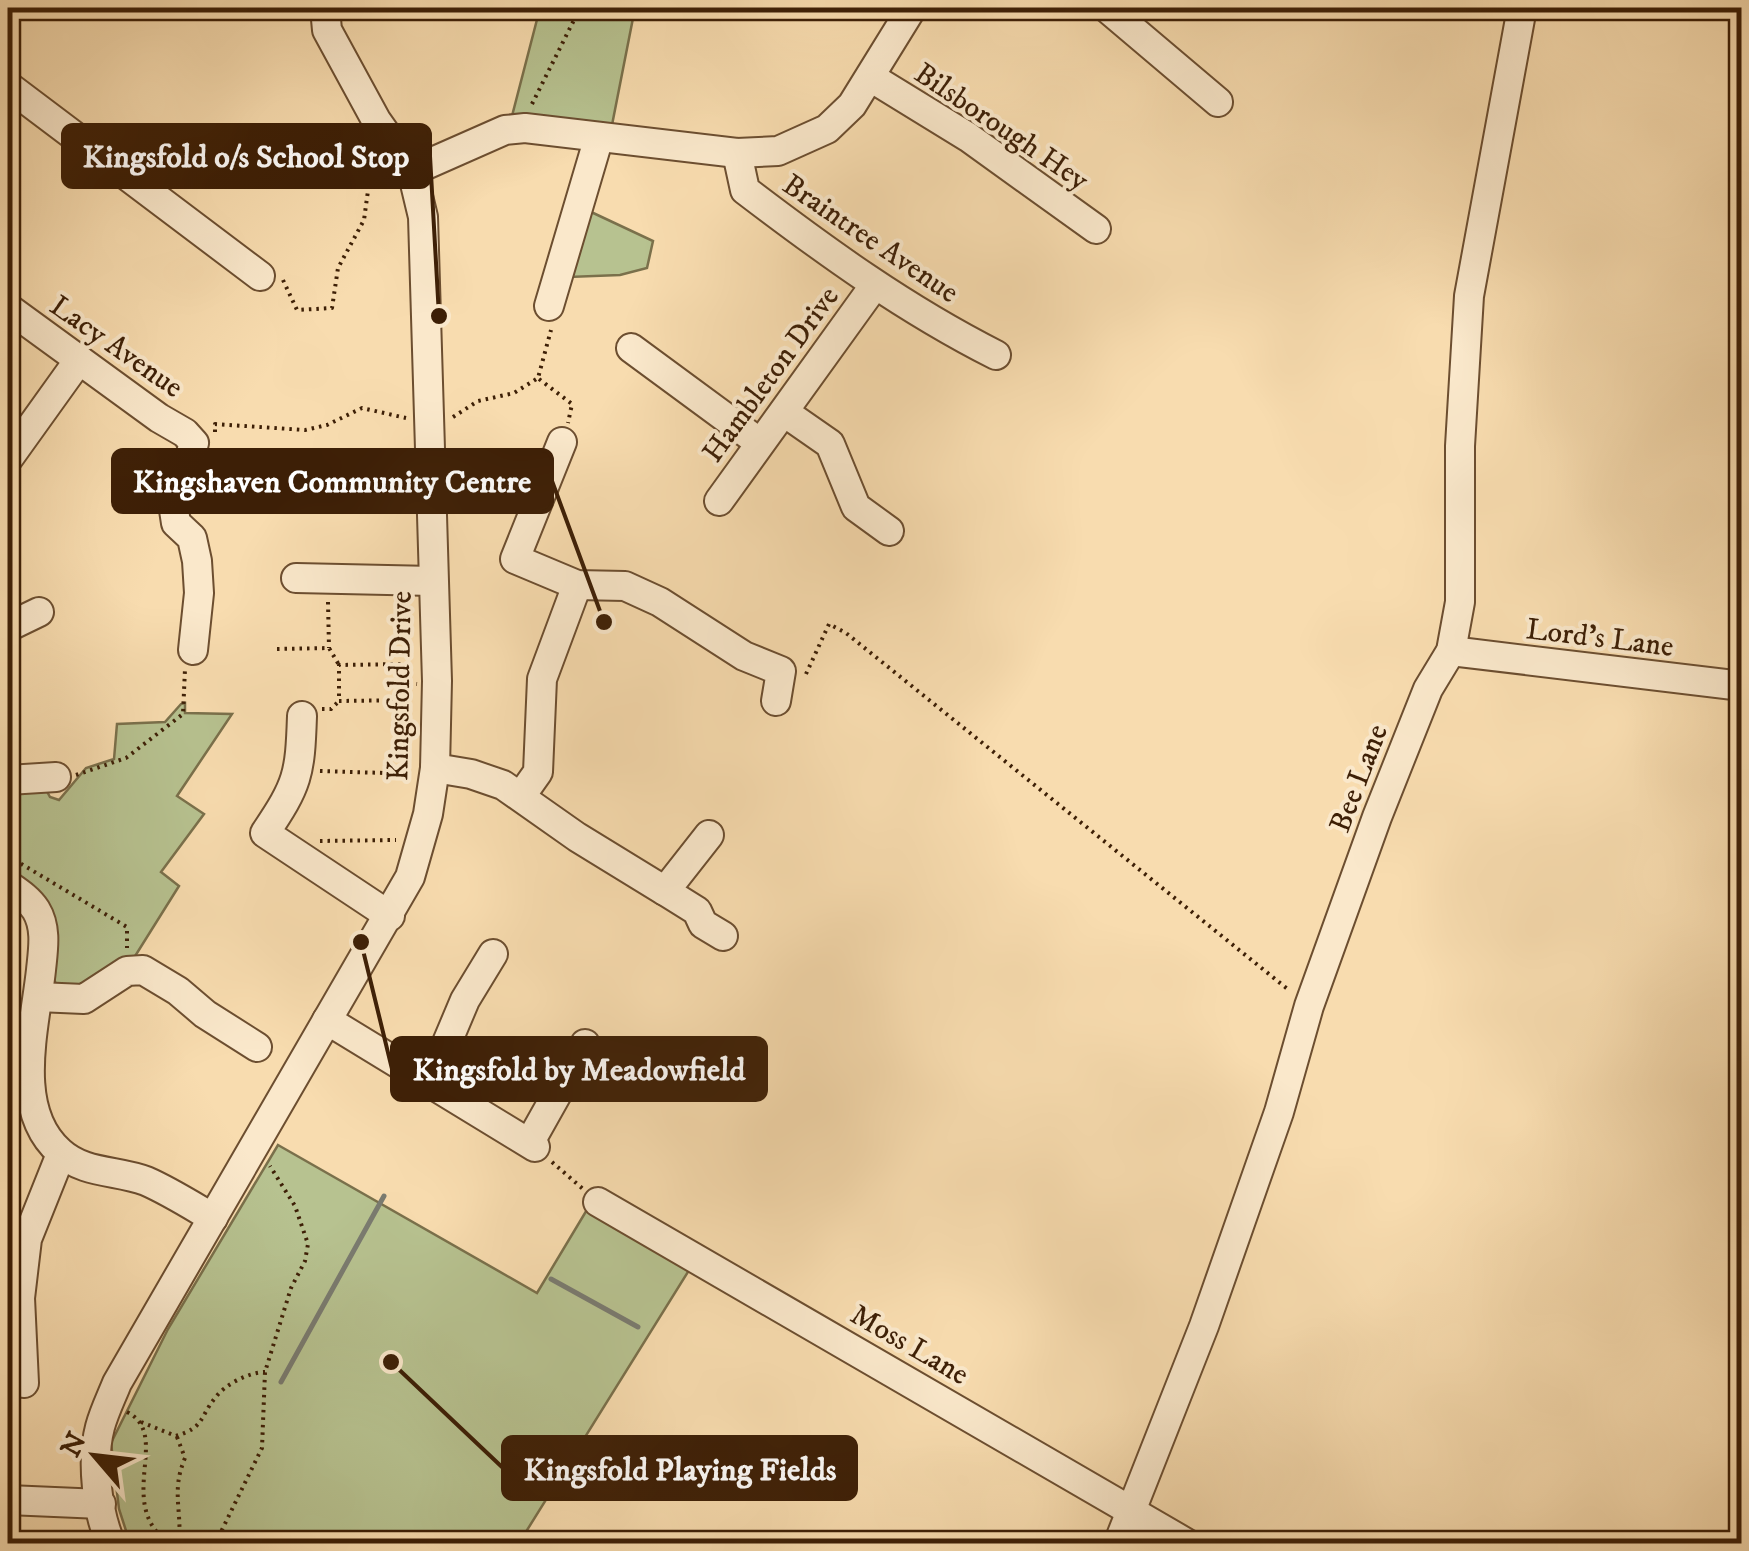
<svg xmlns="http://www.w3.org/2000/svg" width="1749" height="1551" font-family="'IM FELL DW Pica',serif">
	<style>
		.green { fill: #b7c290; stroke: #7a704b; stroke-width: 2.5 }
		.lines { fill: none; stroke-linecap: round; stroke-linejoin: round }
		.stream { stroke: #7a7b70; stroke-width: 5 }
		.minor-casing { stroke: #6c4e30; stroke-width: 32 }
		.path { stroke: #3d1f06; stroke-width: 4; stroke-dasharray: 2.5 5; stroke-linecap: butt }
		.minor { stroke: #fae8cb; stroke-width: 28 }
		.labels { text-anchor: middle; stroke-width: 8; stroke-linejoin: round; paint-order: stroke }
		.street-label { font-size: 30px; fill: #3d1f06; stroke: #fae8cb }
		.leader { fill: none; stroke: #3d1f06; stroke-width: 4 }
		.callout-dot { fill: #3d1f06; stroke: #fae8cb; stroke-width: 4 }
		.callout { fill: #3d1f06; stroke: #3d1f06; stroke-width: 4 }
		.callout-label { font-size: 32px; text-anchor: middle; font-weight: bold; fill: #fff }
	</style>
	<rect width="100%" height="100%" fill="#f8dcaf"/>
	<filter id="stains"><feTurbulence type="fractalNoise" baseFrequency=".002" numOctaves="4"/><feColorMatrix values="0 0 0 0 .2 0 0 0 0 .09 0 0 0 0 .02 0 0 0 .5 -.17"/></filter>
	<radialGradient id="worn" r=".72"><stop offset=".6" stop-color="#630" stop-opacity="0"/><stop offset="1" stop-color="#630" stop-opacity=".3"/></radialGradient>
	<g class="green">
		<path d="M540,8H635L611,130L512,116Z"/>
		<path d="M589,211L653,241L647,268L620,275L569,277Z"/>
		<path d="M185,703V713L232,714L177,796L204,814L161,872L179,886L132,961L74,989H60L53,979C64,921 45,914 8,875V788L44,786L50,797L59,800L86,768L114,759L117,724L165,722L181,704Z"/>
		<path d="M278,1145L537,1293L588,1208L691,1267L519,1543H130L119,1509L111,1443L168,1329Z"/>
	</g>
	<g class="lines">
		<g class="stream">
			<path d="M551,1279L638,1327"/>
			<path d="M281,1382L384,1196"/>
		</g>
		<defs>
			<g id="minor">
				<path d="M1107,8L1218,102"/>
				<path d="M872,78L968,137L1096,229"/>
				<path d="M8,86L260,276"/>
				<path d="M737,153L745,190C825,251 905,309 996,355"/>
				<path d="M412,171L505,130L525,128L737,153L778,151L827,129L852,105L912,8"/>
				<path d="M549,306L599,137"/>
				<path d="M8,308L159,418L185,433L194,443L174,510L176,523L192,538L197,561L199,593L193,650"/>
				<path d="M631,348L760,443"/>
				<path d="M784,412L830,444L856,507L889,531"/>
				<path d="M562,442L515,559L577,585L625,586L660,602L744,656L781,671L776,701"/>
				<path d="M8,459L79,360"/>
				<path d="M719,501L874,286"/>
				<path d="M296,578L433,581"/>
				<path d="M8,627L39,612"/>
				<path d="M1451,651L1742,686"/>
				<path d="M302,716C300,775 298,784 265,833L390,916"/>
				<path d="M435,768L471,774L503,785L577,837L665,891"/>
				<path d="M8,780L56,777"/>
				<path d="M521,796L538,772L542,679L577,585"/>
				<path d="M709,835L665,891L697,911L703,924L723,936"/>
				<path d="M8,885C18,892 29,899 36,910C47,928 43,950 41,970C35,1027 11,1109 60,1152C84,1174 117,1170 146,1181C169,1191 191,1205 213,1218"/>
				<path d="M38,997L84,999L127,971L143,970L178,991L205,1014L257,1047"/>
				<path d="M327,1020L535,1147"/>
				<path d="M430,1083L465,1000L493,954"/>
				<path d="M530,1142L585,1044"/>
				<path d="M598,1202L1188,1544"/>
				<path d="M24,1383L20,1298L27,1239L61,1154"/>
				<path d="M8,1500L101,1504"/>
				<path d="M111,1544C97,1512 91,1461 100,1427C104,1412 111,1398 117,1383L410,877L428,814L435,768L437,681L423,217L412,171L376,120L327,30L325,8"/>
				<path d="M1118,1544L1204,1326L1279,1112L1309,1006L1377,817L1428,689L1451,651L1460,602V446L1469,296L1522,8"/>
			</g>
		</defs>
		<use href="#minor" class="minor-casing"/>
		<g class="path">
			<path d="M532,104L580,8"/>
			<path d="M283,280L297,310L332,308L338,268L364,220L373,154"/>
			<path d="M539,379L572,404L568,423"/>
			<path d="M453,417L478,401L514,393L538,378L551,330"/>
			<path d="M215,432V424L305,430L327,425L362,408L406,418"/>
			<path d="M344,463L345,504L411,503"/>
			<path d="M328,602L329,648"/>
			<path d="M277,649L329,648L339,665"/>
			<path d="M806,674L829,624L846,633L1290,991"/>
			<path d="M407,683V700L339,701V665L407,664V683L417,684"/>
			<path d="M322,709H331L339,701"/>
			<path d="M320,771L385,773"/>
			<path d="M76,775L126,758L183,714L185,669"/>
			<path d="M320,841L396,840"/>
			<path d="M8,856L127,927V948"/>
			<path d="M552,1162L583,1189"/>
			<path d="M127,1412C173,1435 113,1504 170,1544"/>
			<path d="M141,1422L176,1436C205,1427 199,1418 215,1398C224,1385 249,1372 265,1372"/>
			<path d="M177,1437L185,1458C171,1491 182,1509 179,1544"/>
			<path d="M215,1544L262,1448L265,1372L291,1288L305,1261L308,1244L295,1206L270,1166"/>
		</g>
		<use href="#minor" class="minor"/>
	</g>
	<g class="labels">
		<g class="street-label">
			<text transform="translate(1002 126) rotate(34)" y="10">Bilsborough Hey</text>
			<text transform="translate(871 238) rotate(34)" y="10">Braintree Avenue</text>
			<text transform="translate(117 346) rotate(35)" y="10">Lacy Avenue</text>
			<text transform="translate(770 374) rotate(-54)" y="10">Hambleton Drive</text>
			<text transform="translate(1600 637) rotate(7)" y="10">Lord's Lane</text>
			<text transform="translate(399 686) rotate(-89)" y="10">Kingsfold Drive</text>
			<text transform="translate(1358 778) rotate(-69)" y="10">Bee Lane</text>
			<text transform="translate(910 1344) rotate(30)" y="10">Moss Lane</text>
		</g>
	</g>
	<path class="leader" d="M439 316L430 156M604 622L552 481M361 942L392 1069M391 1362L503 1468"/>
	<g class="callout-dot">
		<circle cx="439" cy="316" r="10"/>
		<circle cx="604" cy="622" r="10"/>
		<circle cx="361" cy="942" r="10"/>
		<circle cx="391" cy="1362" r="10"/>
	</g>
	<g class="callout">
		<rect x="63" y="125" width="367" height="62" rx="10"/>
		<rect x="113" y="450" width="439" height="62" rx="10"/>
		<rect x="392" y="1038" width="374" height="62" rx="10"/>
		<rect x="503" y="1437" width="353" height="62" rx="10"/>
	</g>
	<g class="callout-label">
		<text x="246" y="167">Kingsfold o/s School Stop</text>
		<text x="332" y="492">Kingshaven Community Centre</text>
		<text x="579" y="1080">Kingsfold by Meadowfield</text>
		<text x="680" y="1480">Kingsfold Playing Fields</text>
	</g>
	<rect width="1749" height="1551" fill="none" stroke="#f8dcaf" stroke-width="40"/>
	<rect x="10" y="10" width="1729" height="1531" fill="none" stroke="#3d1f06" stroke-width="5"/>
	<rect x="20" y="20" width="1709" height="1511" fill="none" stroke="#3d1f06" stroke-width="2.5"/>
	<g transform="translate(95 1456) rotate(298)" stroke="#fae8cb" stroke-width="8" paint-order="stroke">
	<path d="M0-8L18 38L0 25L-18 38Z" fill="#3d1f06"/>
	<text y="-15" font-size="28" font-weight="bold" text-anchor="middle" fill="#3d1f06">N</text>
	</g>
	<rect width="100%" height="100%" filter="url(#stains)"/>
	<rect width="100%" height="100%" fill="url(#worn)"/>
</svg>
